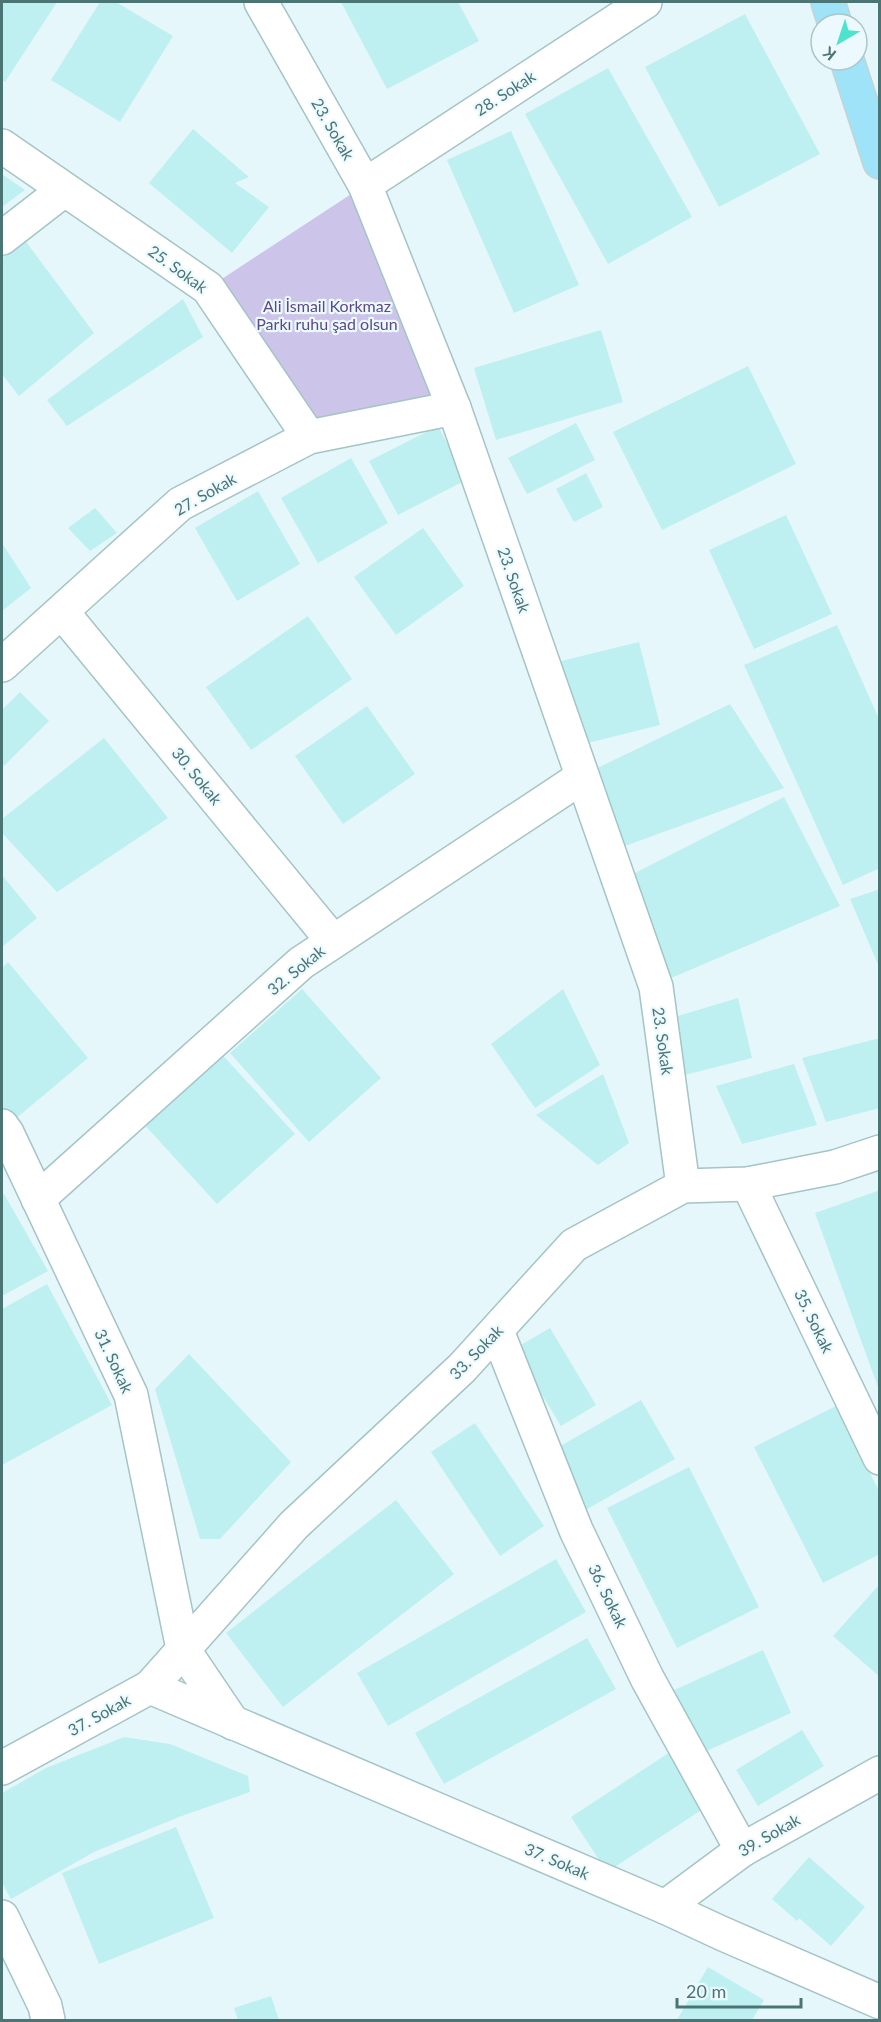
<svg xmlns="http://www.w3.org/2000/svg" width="881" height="2022" font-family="Lato,sans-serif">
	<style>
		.green { fill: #ccc4e9 }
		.building { fill: #bef0f1 }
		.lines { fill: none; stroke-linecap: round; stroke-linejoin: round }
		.minor-casing { stroke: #a4c4c6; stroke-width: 36 }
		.primary-casing { stroke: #c5d3d3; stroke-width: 36 }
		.minor { stroke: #fff; stroke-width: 33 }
		.primary { stroke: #9fe3f9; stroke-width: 33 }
		.labels { text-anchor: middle; stroke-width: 4.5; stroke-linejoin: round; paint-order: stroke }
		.street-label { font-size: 16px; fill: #4b7574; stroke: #ecfaff }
		.park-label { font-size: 16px; fill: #5d4986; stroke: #ecfaff }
	</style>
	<rect width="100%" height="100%" fill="#e6f7fc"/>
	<path class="green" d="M365,185L454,408L309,437L208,288Z"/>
	<g class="building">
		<path d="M2,2H57L5,82L2,80Z"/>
		<path d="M100,2H116L173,36L120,122L51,80Z"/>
		<path d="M341,2H458L479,41L387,89Z"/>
		<path d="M745,14L820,154L719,207L645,67Z"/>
		<path d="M608,68L692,217L608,264L525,114Z"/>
		<path d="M193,129L249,177L235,183L269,207L232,253L149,183Z"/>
		<path d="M511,131L579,285L514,313L447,160Z"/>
		<path d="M2,174L25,190L2,207Z"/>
		<path d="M24,239L94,333L19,396L2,374V258Z"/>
		<path d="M183,299L203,337L67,426L47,400Z"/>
		<path d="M601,330L623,402L496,440L474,368Z"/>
		<path d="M748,366L796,464L662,530L613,432Z"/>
		<path d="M576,423L595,460L527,494L508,458Z"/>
		<path d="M438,426L466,480L398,515L369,461Z"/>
		<path d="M351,458L388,523L318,563L281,498Z"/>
		<path d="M586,473L603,507L574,522L556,489Z"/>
		<path d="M258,491L300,564L237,601L195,528Z"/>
		<path d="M95,508L117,533L90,551L68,528Z"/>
		<path d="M786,515L832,614L754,649L709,550Z"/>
		<path d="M423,528L464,586L396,635L354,577Z"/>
		<path d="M2,543L31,588L2,611Z"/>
		<path d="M308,616L352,679L251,750L206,687Z"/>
		<path d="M837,625L880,721V868L843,885L744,665Z"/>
		<path d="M639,642L660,725L588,743L557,662Z"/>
		<path d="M20,692L49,721L4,766L2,764V710Z"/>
		<path d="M730,704L784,788L617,849L587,773Z"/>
		<path d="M367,706L415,774L343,824L295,756Z"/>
		<path d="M104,738L168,818L57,892L2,833V819Z"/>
		<path d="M784,797L840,906L664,981L627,877Z"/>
		<path d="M2,875L37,918L2,947Z"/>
		<path d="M880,889V969L850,899Z"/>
		<path d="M8,962L88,1058L13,1121L2,1107V968Z"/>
		<path d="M302,989L381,1078L309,1142L230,1053Z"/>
		<path d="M563,989L600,1065L535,1108L491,1044Z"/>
		<path d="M738,998L752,1058L685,1075L671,1018Z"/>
		<path d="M206,1037L295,1134L217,1204L129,1108Z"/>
		<path d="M880,1038V1108L826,1122L802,1058Z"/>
		<path d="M794,1064L817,1125L742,1144L716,1086Z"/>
		<path d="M603,1074L629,1143L598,1165L536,1115Z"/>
		<path d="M880,1190V1390H879L815,1213Z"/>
		<path d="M4,1194L48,1271L2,1296V1195Z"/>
		<path d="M47,1284L112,1405L2,1465V1309Z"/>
		<path d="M550,1328L596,1405L561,1426L514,1349Z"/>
		<path d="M189,1354L291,1462L220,1539H200L155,1389Z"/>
		<path d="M641,1400L675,1459L582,1512L548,1453Z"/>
		<path d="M836,1406L880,1493V1554L823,1583L754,1447Z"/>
		<path d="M475,1423L544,1526L500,1556L431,1452Z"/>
		<path d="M689,1467L759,1607L677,1648L607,1508Z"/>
		<path d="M396,1500L454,1574L283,1707L226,1633Z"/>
		<path d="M556,1559L586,1612L388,1726L357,1673Z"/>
		<path d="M880,1584V1677L833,1636Z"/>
		<path d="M587,1638L616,1689L444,1784L415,1733Z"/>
		<path d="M763,1650L791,1713L702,1753L674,1690Z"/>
		<path d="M802,1730L824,1766L758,1806L736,1770Z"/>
		<path d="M124,1737L170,1744L248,1776L250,1792L179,1817L94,1852L11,1899L2,1883V1793L46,1768Z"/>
		<path d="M670,1752L706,1807L607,1872L571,1817Z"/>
		<path d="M176,1827L214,1918L99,1964L62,1873Z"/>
		<path d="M809,1857L865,1907L831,1946L799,1918L797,1921L772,1899Z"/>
		<path d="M708,1967L764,2000L752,2020H677Z"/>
		<path d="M271,1996L279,2020H238L234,2008Z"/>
	</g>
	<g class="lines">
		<defs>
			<g id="minor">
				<path d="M261,2L365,185L454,408L656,987L683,1186"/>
				<path d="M2,146L208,288L309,437"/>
				<path d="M365,185L645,2"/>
				<path d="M2,238L64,190"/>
				<path d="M62,612L332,940"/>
				<path d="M2,665L180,504L309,437L454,408"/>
				<path d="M2,1126L7,1133L131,1395L183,1649L233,1723"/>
				<path d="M748,1184L880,1458"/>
				<path d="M38,1199L301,963L582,777"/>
				<path d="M497,1331L576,1530L647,1678L742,1850"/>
				<path d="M150,1687L294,1525L462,1368L574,1245L683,1186L748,1184L835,1167L880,1152"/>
				<path d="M2,1768L150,1687L665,1907L721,1933L880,2002"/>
				<path d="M665,1907L742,1850L880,1773"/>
				<path d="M2,1917L45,2006L48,2020"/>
			</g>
			<g id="primary">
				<path d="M828,2L835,24"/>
				<path d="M847,60L880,162"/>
			</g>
		</defs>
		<use href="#minor" class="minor-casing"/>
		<use href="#primary" class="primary-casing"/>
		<use href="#minor" class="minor"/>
		<use href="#primary" class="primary"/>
	</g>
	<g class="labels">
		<g class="street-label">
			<text transform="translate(505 93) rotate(-33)" y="6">28. Sokak</text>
			<text transform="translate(333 129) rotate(60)" y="6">23. Sokak</text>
			<text transform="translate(178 269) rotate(36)" y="6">25. Sokak</text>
			<text transform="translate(205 494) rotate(-30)" y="6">27. Sokak</text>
			<text transform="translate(514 580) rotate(71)" y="6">23. Sokak</text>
			<text transform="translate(197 776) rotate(51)" y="6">30. Sokak</text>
			<text transform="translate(296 970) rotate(-39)" y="6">32. Sokak</text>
			<text transform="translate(663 1041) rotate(82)" y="6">23. Sokak</text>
			<text transform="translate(814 1321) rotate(64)" y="6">35. Sokak</text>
			<text transform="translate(476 1352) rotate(-46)" y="6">33. Sokak</text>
			<text transform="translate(114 1361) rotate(65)" y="6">31. Sokak</text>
			<text transform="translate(608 1596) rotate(64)" y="6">36. Sokak</text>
			<text transform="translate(99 1715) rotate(-29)" y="6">37. Sokak</text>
			<text transform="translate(769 1835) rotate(-30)" y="6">39. Sokak</text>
			<text transform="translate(557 1861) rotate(23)" y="6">37. Sokak</text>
		</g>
		<g class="park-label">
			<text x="327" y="312">Ali İsmail Korkmaz<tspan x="327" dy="18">Parkı ruhu şad olsun</tspan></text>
		</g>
	</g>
	<rect width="881" height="2022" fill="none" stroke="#4b7574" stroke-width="6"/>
	<g transform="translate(839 42) rotate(219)"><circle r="28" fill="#ecfaff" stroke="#acc5c7" stroke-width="1.5"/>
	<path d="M0-4.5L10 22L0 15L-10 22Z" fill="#4de3cc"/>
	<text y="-9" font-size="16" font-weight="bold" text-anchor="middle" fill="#4b7574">K</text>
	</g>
	<path d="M677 1998v9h124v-9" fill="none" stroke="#4b7574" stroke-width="3"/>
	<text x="686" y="1998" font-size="18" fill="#4b7574" stroke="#ecfaff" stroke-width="4.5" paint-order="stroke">20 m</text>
</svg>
